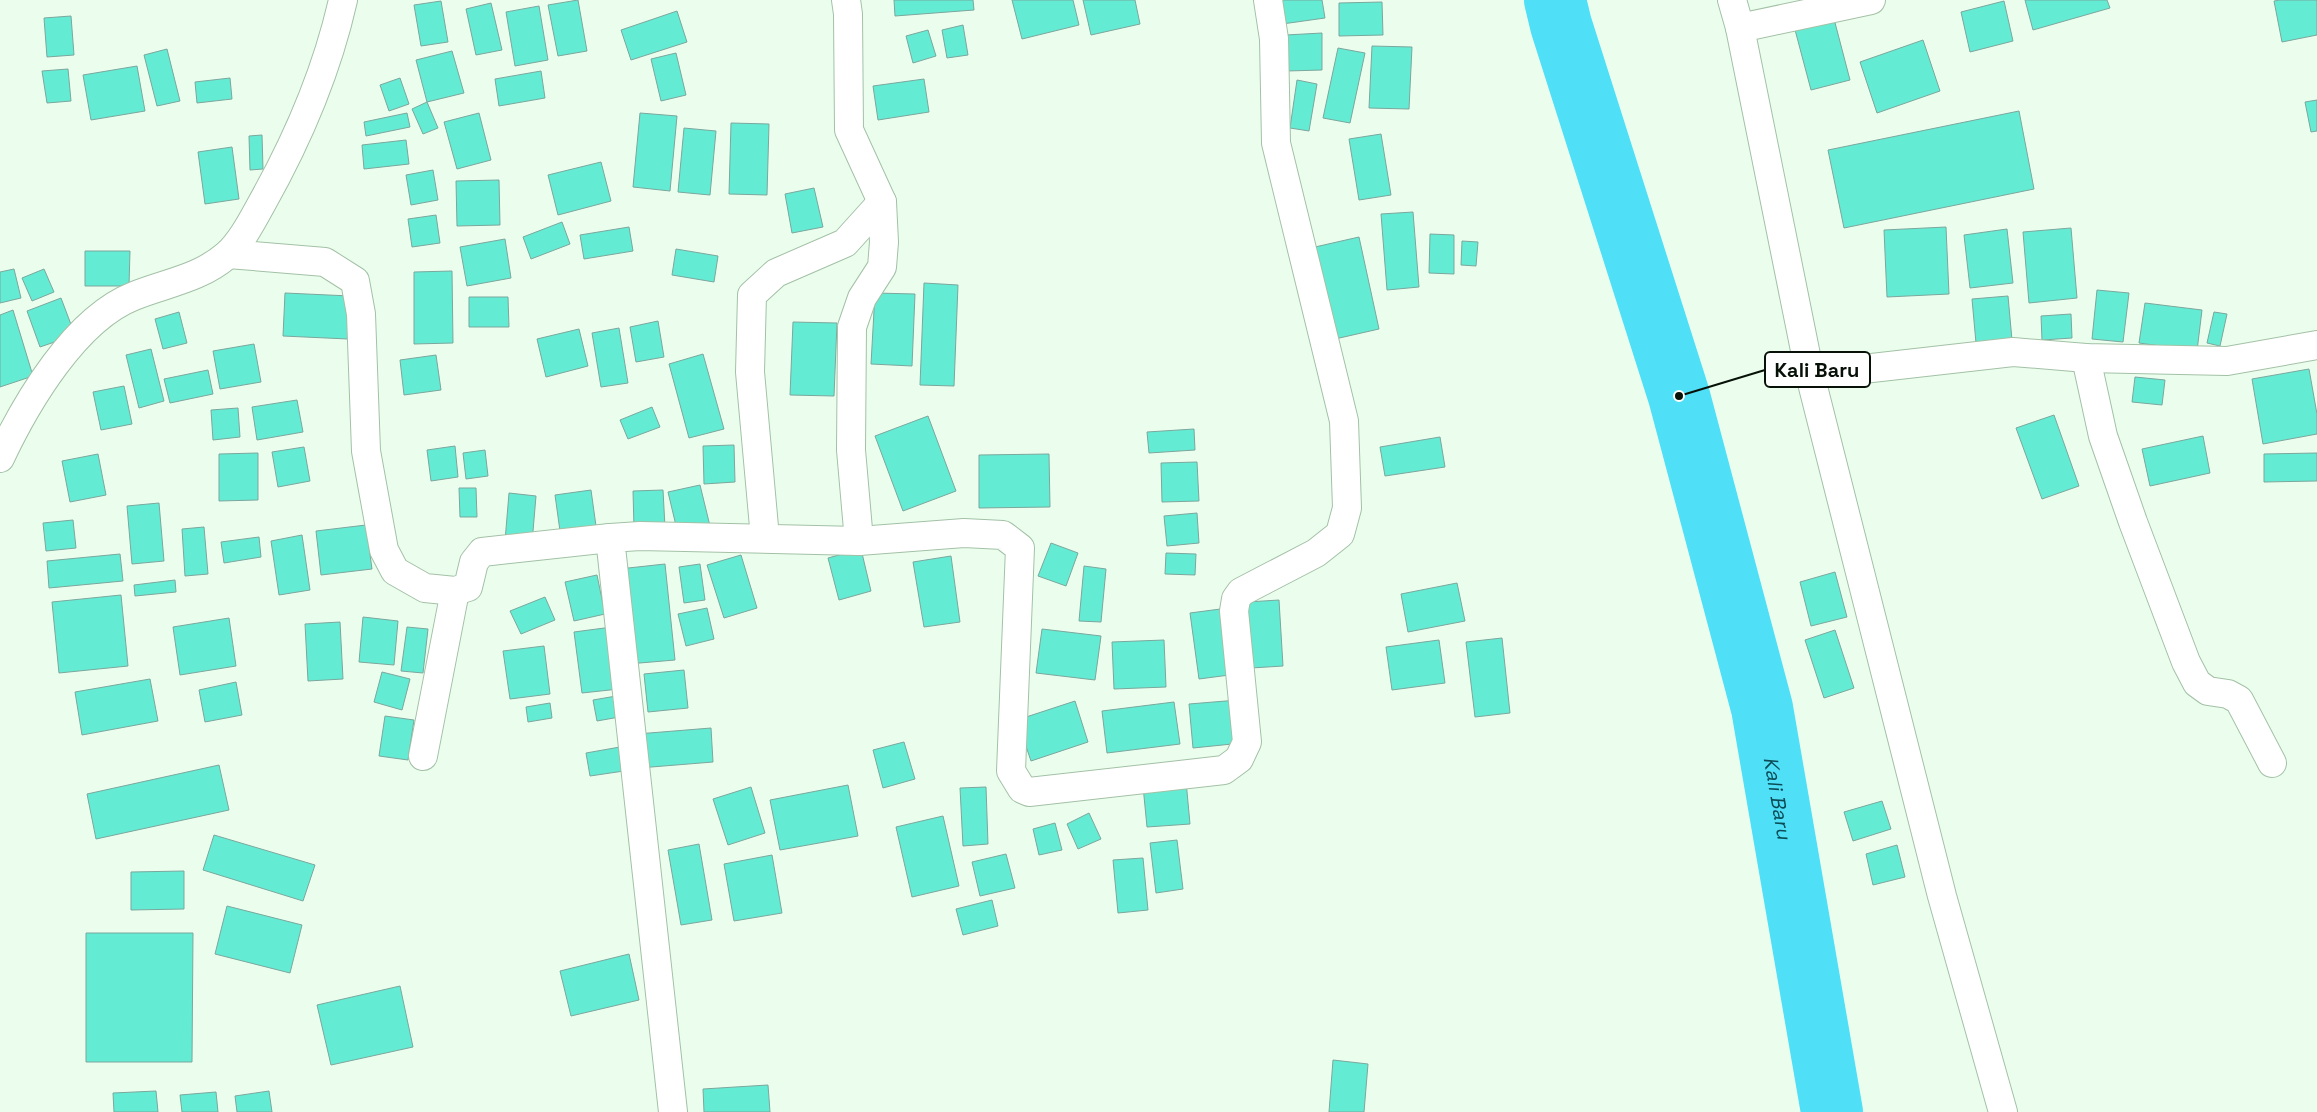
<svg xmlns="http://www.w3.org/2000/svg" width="2317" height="1112" font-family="'Space Grotesk',sans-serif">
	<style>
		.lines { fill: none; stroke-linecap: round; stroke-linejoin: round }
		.river { stroke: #4fdff7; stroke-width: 62 }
		.building { fill: #63ecd3; stroke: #7ba79d }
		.minor-casing { stroke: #a3c1a6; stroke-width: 30 }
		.minor { stroke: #fff; stroke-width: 28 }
		.labels { text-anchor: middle; stroke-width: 4; stroke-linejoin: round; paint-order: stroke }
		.water-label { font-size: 20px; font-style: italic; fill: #0b4b55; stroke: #fff }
		.leader { fill: none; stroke: #071108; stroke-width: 2 }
		.callout-dot { fill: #071108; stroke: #fff; stroke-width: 2 }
		.callout { fill: #fff; stroke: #071108; stroke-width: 2 }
		.callout-label { font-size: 20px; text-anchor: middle; font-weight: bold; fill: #071108 }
	</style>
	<rect width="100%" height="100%" fill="#ebfeed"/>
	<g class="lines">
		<path class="river" id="s1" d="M1555,0L1561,25L1679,396L1762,708L1832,1112"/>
	</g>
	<g class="building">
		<path d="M578,0L587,51L558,56L548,5Z"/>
		<path d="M894,0H973L974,10L895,16Z"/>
		<path d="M1012,0H1073L1079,25L1022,39Z"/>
		<path d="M1083,0H1135L1140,24L1091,35Z"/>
		<path d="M1272,0H1322L1325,18L1275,25Z"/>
		<path d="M2025,0H2107L2110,8L2033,30Z"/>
		<path d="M2280,0H2317V35L2282,42L2274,1Z"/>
		<path d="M441,1L448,42L421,46L414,5Z"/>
		<path d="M2004,1L2013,41L1970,52L1961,12Z"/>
		<path d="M1382,2L1383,35L1339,36V3Z"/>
		<path d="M491,3L502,50L476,55L466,9Z"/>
		<path d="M539,6L548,60L515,66L506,12Z"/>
		<path d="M677,11L687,42L631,60L621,30Z"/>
		<path d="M1833,15L1850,80L1811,90L1794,26Z"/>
		<path d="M71,16L74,55L47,57L44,18Z"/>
		<path d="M963,25L968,55L947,58L942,30Z"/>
		<path d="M928,30L936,56L913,63L906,36Z"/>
		<path d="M1322,33V70L1287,71L1286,35Z"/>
		<path d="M1923,40L1940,91L1877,113L1860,62Z"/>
		<path d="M1372,46L1412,47L1409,109L1369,108Z"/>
		<path d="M1338,48L1365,53L1350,123L1323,118Z"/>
		<path d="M167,49L180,101L157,106L144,55Z"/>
		<path d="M452,51L464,93L427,102L416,60Z"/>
		<path d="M676,53L686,95L661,101L651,59Z"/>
		<path d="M137,66L145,111L91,120L83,75Z"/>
		<path d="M68,69L71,101L47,103L42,71Z"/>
		<path d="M541,71L545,98L499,106L495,79Z"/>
		<path d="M230,78L232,99L197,103L195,82Z"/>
		<path d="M400,78L409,104L389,111L380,85Z"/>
		<path d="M924,79L929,112L878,120L873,86Z"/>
		<path d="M1297,80L1317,84L1309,131L1290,128Z"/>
		<path d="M2317,100V131L2311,132L2305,102Z"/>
		<path d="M427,102L438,128L423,134L412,109Z"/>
		<path d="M2019,111L2034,189L1844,228L1828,150Z"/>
		<path d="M407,113L410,127L366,136L364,122Z"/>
		<path d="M479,113L491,160L457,169L444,122Z"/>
		<path d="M640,113L677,116L670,191L633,187Z"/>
		<path d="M731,123L769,124L767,195L729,194Z"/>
		<path d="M684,128L716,131L710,195L678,192Z"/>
		<path d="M1381,134L1391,195L1359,200L1349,139Z"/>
		<path d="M262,135L263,169L250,170L249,136Z"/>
		<path d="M406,140L409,164L364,169L362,145Z"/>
		<path d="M232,147L239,199L205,204L198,152Z"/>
		<path d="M601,162L611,201L558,215L548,175Z"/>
		<path d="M433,170L438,200L411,205L406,175Z"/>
		<path d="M499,180L500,225L457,226L456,181Z"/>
		<path d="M814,188L823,227L792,233L785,194Z"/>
		<path d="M1413,212L1419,287L1387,290L1381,214Z"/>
		<path d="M436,215L440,243L412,247L408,219Z"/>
		<path d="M562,222L570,244L531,259L523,237Z"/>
		<path d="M629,227L633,251L584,259L580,235Z"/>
		<path d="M1946,227L1949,294L1887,297L1884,230Z"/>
		<path d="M2071,228L2077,298L2029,303L2023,232Z"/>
		<path d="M2007,229L2013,283L1970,288L1964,235Z"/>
		<path d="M1430,234L1454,235V274L1429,273Z"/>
		<path d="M1359,237L1379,329L1335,339L1315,247Z"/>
		<path d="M505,239L511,278L467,286L460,247Z"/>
		<path d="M1462,241L1478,242L1476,266L1461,265Z"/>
		<path d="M676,249L718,256L714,282L672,275Z"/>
		<path d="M85,251H130L129,286H85Z"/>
		<path d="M14,269L21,298L0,303V272Z"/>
		<path d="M44,269L54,292L32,301L22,278Z"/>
		<path d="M452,271L453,343L414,344V272Z"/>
		<path d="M924,283L958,285L954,386L920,385Z"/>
		<path d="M2097,290L2129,293L2123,342L2092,339Z"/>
		<path d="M285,293L350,296L348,339L283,336Z"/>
		<path d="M875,293L915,294L912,366L871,364Z"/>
		<path d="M2008,296L2012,340L1976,343L1972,299Z"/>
		<path d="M469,297H508L509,327H469Z"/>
		<path d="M61,298L75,335L40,347L27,311Z"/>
		<path d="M2145,303L2202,310L2197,351L2139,343Z"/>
		<path d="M13,310L33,376L0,387V315Z"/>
		<path d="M179,312L187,343L163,349L155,319Z"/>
		<path d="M2214,312L2227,314L2220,346L2207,343Z"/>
		<path d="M2071,314L2072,338L2042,340L2041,316Z"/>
		<path d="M658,321L664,357L636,362L630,327Z"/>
		<path d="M793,322L837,323L834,396L790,395Z"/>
		<path d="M619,328L628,383L601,387L592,333Z"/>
		<path d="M579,329L588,366L546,377L537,339Z"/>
		<path d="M254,344L261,382L220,389L213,351Z"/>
		<path d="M151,349L164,401L139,408L126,355Z"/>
		<path d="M703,354L724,429L689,438L669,364Z"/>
		<path d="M436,355L441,390L404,395L400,360Z"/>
		<path d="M2309,369L2317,414V434L2263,444L2252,379Z"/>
		<path d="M208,370L213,394L170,403L164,379Z"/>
		<path d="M2135,377L2165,380L2162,405L2132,402Z"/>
		<path d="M124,386L132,424L101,430L93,392Z"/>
		<path d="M297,400L303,432L257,440L252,407Z"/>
		<path d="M652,407L660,427L628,439L620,420Z"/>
		<path d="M238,408L240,437L213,440L211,410Z"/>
		<path d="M2054,415L2079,486L2042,499L2016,428Z"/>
		<path d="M928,416L956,491L903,511L875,436Z"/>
		<path d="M1194,429L1195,450L1149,453L1147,432Z"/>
		<path d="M2203,436L2210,473L2150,486L2142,449Z"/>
		<path d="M1440,437L1445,467L1385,476L1380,447Z"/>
		<path d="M734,445L735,482L704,484L703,446Z"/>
		<path d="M455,446L458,477L431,481L427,450Z"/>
		<path d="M304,447L310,481L278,487L272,452Z"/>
		<path d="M485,450L488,476L466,479L463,453Z"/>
		<path d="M258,453V500L219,501V454Z"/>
		<path d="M2317,453V481L2264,482V454Z"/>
		<path d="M98,454L106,495L70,502L62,461Z"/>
		<path d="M1049,454L1050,507L979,508V455Z"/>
		<path d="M1197,462L1199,501L1162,502L1161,463Z"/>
		<path d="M700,485L710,526L678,534L668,492Z"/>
		<path d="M459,488H476L477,517H460Z"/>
		<path d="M591,490L596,526L560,531L555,495Z"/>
		<path d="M663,490L665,527L634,528L633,491Z"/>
		<path d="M509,493L536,496L532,543L505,541Z"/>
		<path d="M159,503L164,561L132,564L127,506Z"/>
		<path d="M1197,513L1199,543L1167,546L1164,516Z"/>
		<path d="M73,520L76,548L46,551L43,523Z"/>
		<path d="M366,525L372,569L321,575L316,531Z"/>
		<path d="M204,527L208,574L185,576L182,529Z"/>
		<path d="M302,535L310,590L279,595L271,541Z"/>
		<path d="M259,537L261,557L224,563L221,542Z"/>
		<path d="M1051,543L1078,553L1066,586L1038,576Z"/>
		<path d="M861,549L871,591L839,600L828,558Z"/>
		<path d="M1166,553L1196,554L1195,575L1165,574Z"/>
		<path d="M120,554L123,581L49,588L47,561Z"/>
		<path d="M741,555L757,608L724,618L707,565Z"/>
		<path d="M951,556L960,622L924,627L913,562Z"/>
		<path d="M665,564L675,660L628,664L619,569Z"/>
		<path d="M700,564L705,600L684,603L679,567Z"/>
		<path d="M1084,566L1106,569L1101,622L1079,621Z"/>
		<path d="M1835,572L1847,617L1811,626L1800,582Z"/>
		<path d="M597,575L605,614L574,621L565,582Z"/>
		<path d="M175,580L176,592L135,596L134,585Z"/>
		<path d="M1457,583L1465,621L1408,632L1401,594Z"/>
		<path d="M121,595L128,666L59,673L52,602Z"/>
		<path d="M545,597L555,620L521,634L510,611Z"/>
		<path d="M1279,600L1283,666L1251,668L1247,602Z"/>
		<path d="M707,608L714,639L686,646L678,614Z"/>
		<path d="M1228,608L1237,674L1199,679L1190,613Z"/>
		<path d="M363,617L398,621L394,665L359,662Z"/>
		<path d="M229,618L236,666L180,675L173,627Z"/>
		<path d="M340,622L343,679L308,681L305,624Z"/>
		<path d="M407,627L428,629L423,673L401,671Z"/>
		<path d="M612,627L619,689L582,693L574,632Z"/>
		<path d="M1042,629L1101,636L1095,680L1036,673Z"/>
		<path d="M1835,630L1854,688L1824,698L1805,640Z"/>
		<path d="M1502,638L1510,713L1475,717L1466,642Z"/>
		<path d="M1164,640L1166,687L1114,689L1112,642Z"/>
		<path d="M1439,640L1445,683L1392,690L1386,647Z"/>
		<path d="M544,646L550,694L510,699L503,651Z"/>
		<path d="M684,670L688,708L648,712L644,674Z"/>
		<path d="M382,672L410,679L402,710L374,702Z"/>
		<path d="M150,679L158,721L82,735L75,692Z"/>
		<path d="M236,682L242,715L205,722L199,690Z"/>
		<path d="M622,695L625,716L597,721L593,700Z"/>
		<path d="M1238,700L1242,743L1193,748L1189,704Z"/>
		<path d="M1075,701L1088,742L1031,761L1017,720Z"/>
		<path d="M1174,702L1180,744L1107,753L1102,711Z"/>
		<path d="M550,703L552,718L528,722L526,707Z"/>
		<path d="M385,716L414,720L408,760L379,756Z"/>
		<path d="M711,728L713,762L639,768L637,734Z"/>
		<path d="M904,742L915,779L883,788L873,750Z"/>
		<path d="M620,747L624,771L590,776L586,753Z"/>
		<path d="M219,765L229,810L96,839L87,794Z"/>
		<path d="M1186,781L1190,824L1147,827L1143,786Z"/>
		<path d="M848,785L858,836L780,850L770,800Z"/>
		<path d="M751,787L765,833L728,845L713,799Z"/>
		<path d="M986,787L988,844L963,846L960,788Z"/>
		<path d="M1882,801L1891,829L1853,841L1844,812Z"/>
		<path d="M1089,813L1101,839L1078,849L1067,824Z"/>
		<path d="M943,816L959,886L912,897L896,827Z"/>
		<path d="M1055,823L1062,850L1039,855L1033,829Z"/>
		<path d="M214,835L315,865L303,901L203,870Z"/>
		<path d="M1177,840L1183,889L1156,893L1150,843Z"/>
		<path d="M699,844L712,920L681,925L668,850Z"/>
		<path d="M1897,845L1905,877L1873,885L1866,854Z"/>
		<path d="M1006,854L1015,888L980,896L972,862Z"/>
		<path d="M772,855L782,913L734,921L724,864Z"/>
		<path d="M1143,858L1148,910L1118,913L1113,860Z"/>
		<path d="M184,871V909L131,910V872Z"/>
		<path d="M992,900L998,926L963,935L956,909Z"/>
		<path d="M227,906L302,925L290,973L215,954Z"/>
		<path d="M86,933H193L192,1062H86Z"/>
		<path d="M629,954L639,1000L571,1016L560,971Z"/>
		<path d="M400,986L413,1047L331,1065L317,1005Z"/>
		<path d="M1333,1060L1368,1064L1364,1112H1329Z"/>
		<path d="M768,1085L770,1112H704L703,1089Z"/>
		<path d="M156,1091L158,1112H114L113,1093Z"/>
		<path d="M269,1091L272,1112H237L235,1096Z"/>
		<path d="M216,1092L218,1112H182L180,1095Z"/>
	</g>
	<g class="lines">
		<defs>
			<g id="minor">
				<path d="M846,0L848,14L849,130L882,202L884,242L882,267L862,298L852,327L851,450L859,541"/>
				<path d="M1732,0L1740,28L1810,375L1942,896L2003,1112"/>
				<path d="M1740,28L1871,0"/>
				<path d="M228,254L325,262L355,281L361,314L366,451L384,550L395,571L425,588L455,591L468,587L474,562L482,552L610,538"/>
				<path d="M2086,358L2103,436L2133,522L2186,662L2197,683L2208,691L2228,694L2239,700L2272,763"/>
				<path d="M1810,375L2013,352L2086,358L2227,361L2317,345"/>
				<path d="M0,458C26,403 75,319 134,296C166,283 199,279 227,255C242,241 252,221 262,203C298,139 327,71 343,0"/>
				<path d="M765,538L750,372L752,295L776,273L845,243L882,202"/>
				<path d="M423,756L455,591"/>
				<path d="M673,1112L610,538L640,536L859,541L964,533L1003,535L1020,548L1011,771L1022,789L1029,792L1224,770L1239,759L1247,742L1234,611L1236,599L1241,592L1316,553L1340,534L1347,508L1344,421L1276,143L1274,39L1268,0"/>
			</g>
		</defs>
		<use href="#minor" class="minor-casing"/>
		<use href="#minor" class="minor"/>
	</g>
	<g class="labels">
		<g class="water-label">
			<text dy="7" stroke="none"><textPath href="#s1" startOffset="829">Kali Baru</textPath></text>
		</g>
	</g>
	<path class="leader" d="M1679 396L1765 370"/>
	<circle class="callout-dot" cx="1679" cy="396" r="5"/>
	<rect class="callout" x="1765" y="352" width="105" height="35" rx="5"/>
	<g class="callout-label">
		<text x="1817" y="377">Kali Baru</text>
	</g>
</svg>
